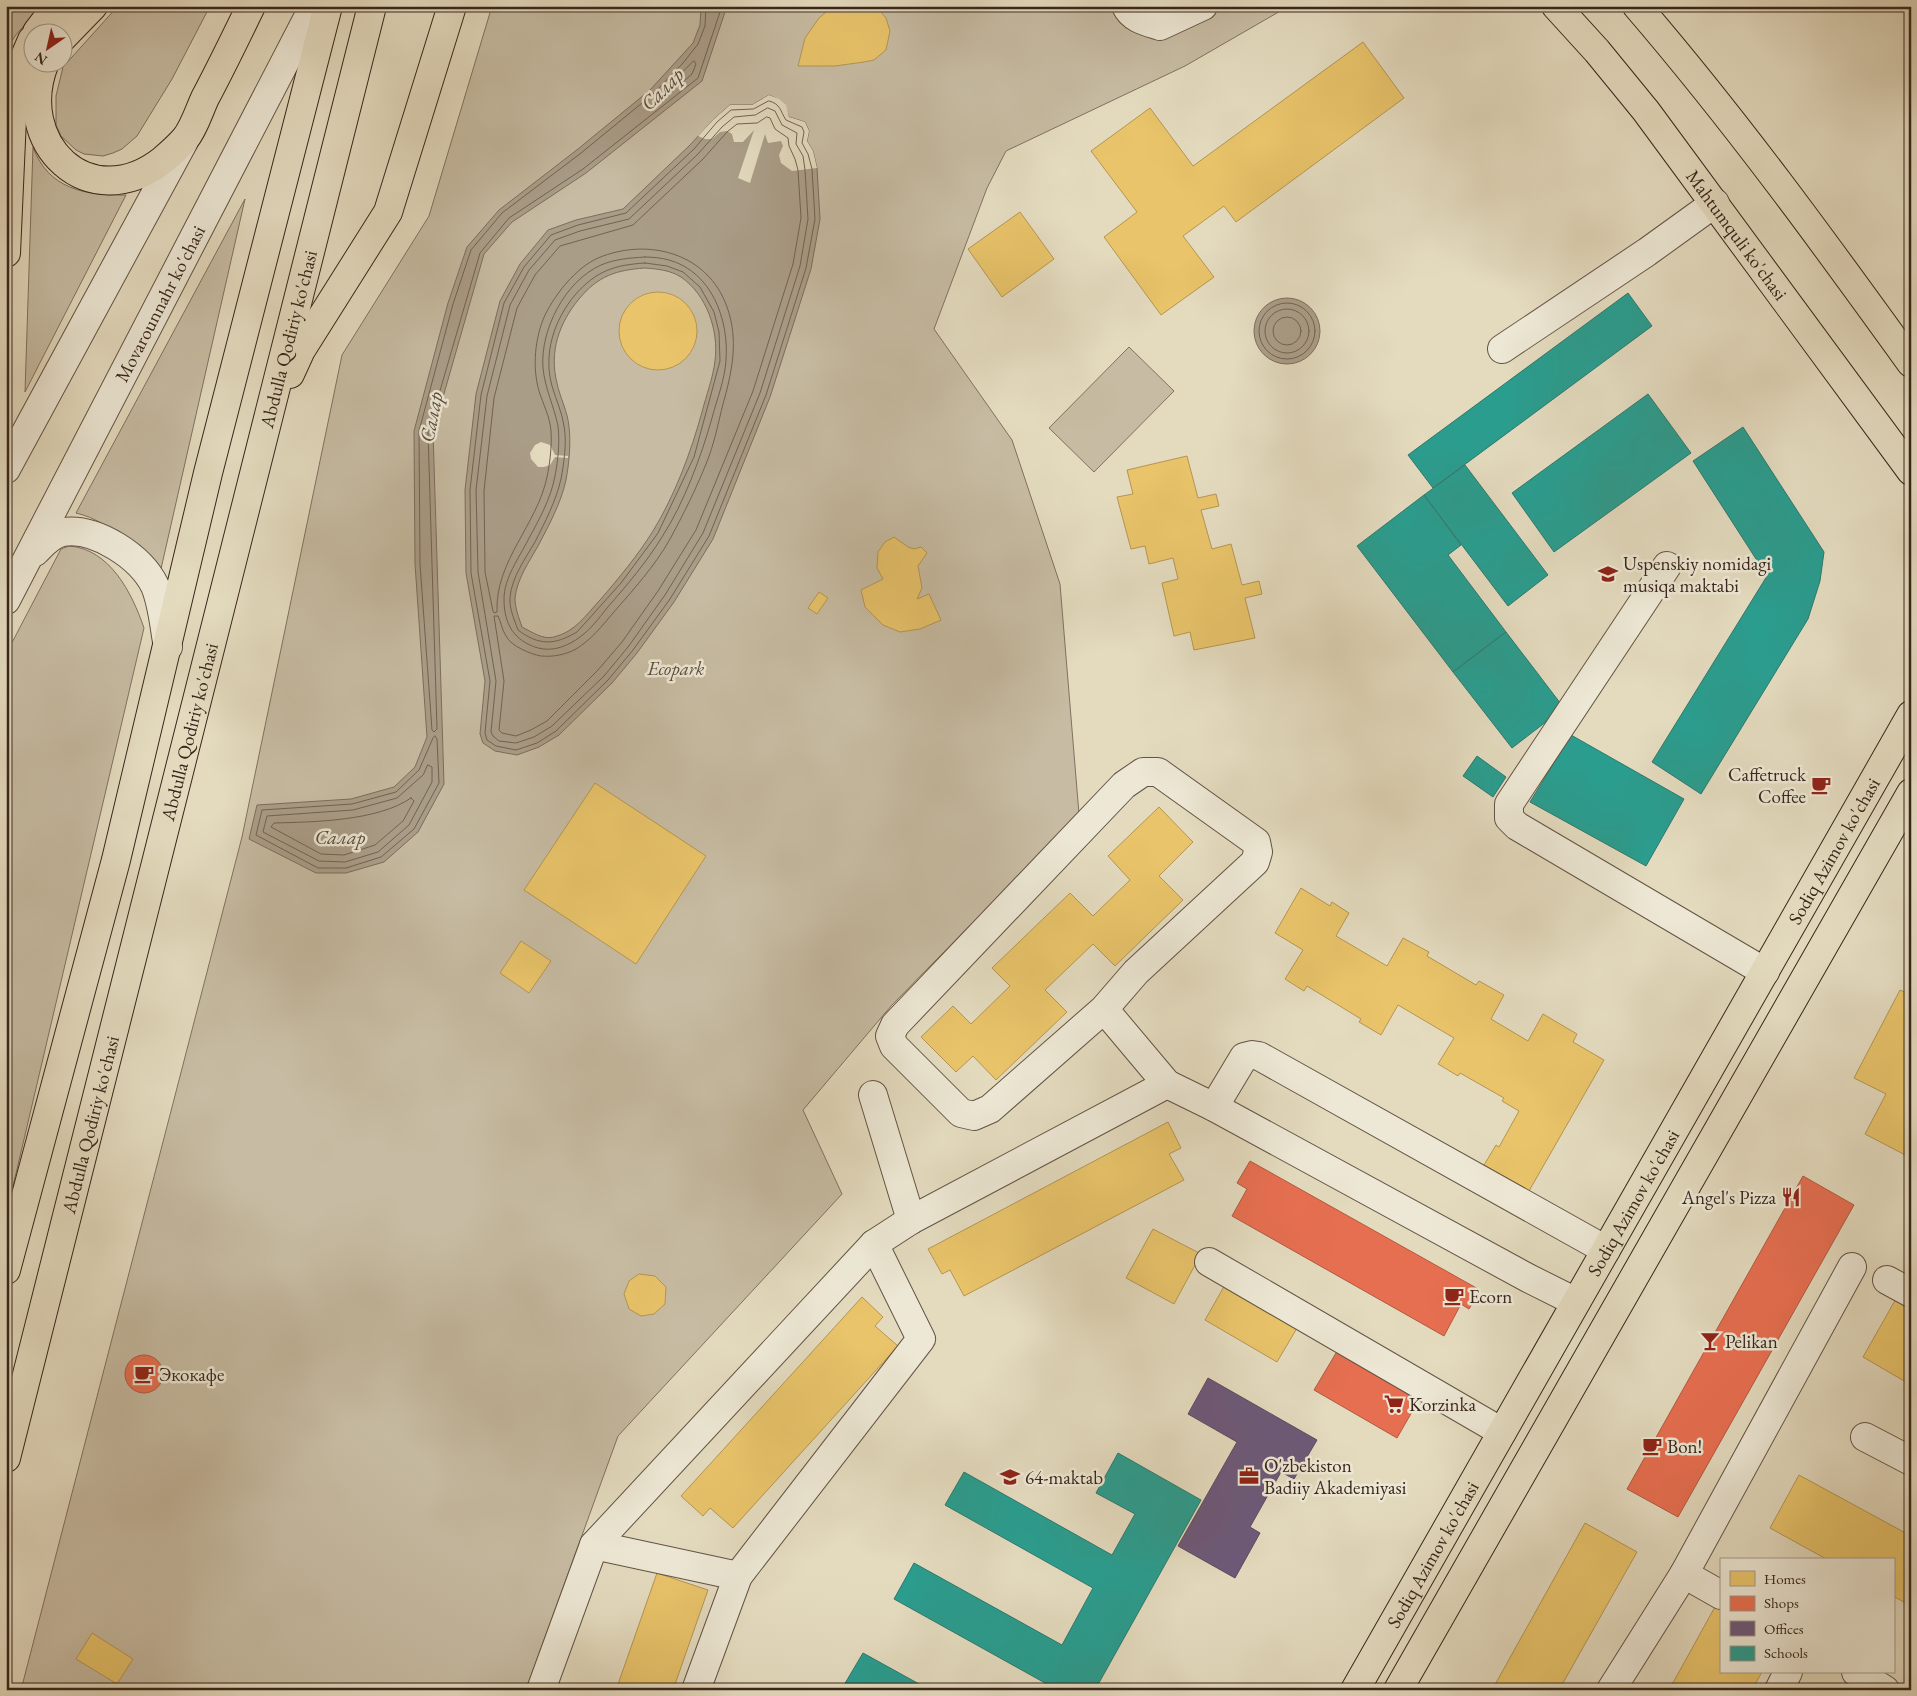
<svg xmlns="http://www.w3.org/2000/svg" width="1917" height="1696" font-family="'EB Garamond',serif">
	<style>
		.green { fill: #c7bca3; stroke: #807160 }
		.water { fill: #aa9d88; stroke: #7c6d5d; fill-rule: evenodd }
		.pier { fill: #e4dbbf }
		.homes { fill: #e9c46a; stroke: #b49553 }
		.shops { fill: #e76f51; stroke: #b25941 }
		.offices { fill: #6d597a; stroke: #5d4a5e }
		.schools { fill: #2a9d8f; stroke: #2e796c }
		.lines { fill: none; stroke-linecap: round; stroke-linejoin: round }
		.shore { stroke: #716252; stroke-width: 1 }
		.minor-casing { stroke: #635345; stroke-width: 30 }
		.major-casing { stroke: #38261c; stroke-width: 30 }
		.minor { stroke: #ede8d5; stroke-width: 28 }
		.major { stroke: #e4dbbf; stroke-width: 28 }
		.labels { text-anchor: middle; stroke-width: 5; stroke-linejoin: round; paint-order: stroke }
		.street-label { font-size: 19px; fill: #38261c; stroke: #ede8d5 }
		.poi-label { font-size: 19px; fill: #38261c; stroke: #ede8d5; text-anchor: start }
		.park-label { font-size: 19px; font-style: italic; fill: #5c4c3e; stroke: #ede8d5 }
		.water-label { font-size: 20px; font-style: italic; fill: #5a4a3c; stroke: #ede8d5 }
	</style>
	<rect width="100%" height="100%" fill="#e4dbbf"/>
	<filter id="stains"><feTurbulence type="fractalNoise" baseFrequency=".004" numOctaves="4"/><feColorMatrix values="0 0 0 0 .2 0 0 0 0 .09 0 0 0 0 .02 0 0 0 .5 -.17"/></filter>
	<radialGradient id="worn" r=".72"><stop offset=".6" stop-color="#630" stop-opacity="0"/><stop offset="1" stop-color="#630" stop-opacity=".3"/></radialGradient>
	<g class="green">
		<path d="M6,6H41L15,36L6,51Z"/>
		<path d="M118,6H210L172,79L137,136L122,149L113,153L103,156L84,154L76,150L61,136L56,125V96L63,67Z"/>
		<path d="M492,6H1289L1185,66L1006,151L987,188L934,329L1012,440L1060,584L1079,814L891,1006L803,1110L842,1194L618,1436L526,1690H21L242,837L342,355L429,216Z"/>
		<path d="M33,147C48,189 86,196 126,195L25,392Z"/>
		<path d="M245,199L158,582C133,553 115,522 76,513Z"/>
		<path d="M1129,347L1174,391L1094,472L1049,428Z"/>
		<path d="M69,546C110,549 132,593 144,628L6,1216V654L61,549Z"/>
	</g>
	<g class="water">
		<path d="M701,6H727L702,81L586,173L512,222L484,254L433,432L444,784L418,832L384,862L346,873H316L249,839L257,805L351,799L394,787L415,767L427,737L415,564L414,431L448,303L467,247L499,210L578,149L650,90L693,43L700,25Z"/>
		<path d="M769,95C781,100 785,104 789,117L805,122L809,131L807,141L813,151L817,168L820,219L811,269L770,397L713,539L674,602L637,653L612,683L559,735L539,747L517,755L495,751L483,743L480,734L485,681L466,573L465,490L476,394L500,301L520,264L548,230L576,220L623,209L690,145L714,119L730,105H752ZM645,268C657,269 670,270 681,277C707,295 719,331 715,361C713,378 706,396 702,412C691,452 675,495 653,531C638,555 619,578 600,600C586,615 575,632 554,637C543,640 532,632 522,627C519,618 515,608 515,598C517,579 529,562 538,546C549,525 561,503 566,480C569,464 571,443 569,427C568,412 560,398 557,383C549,352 559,323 579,299C598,276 616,270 645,268Z"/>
		<circle cx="1287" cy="331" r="33"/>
	</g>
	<g class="pier">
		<path d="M769,95L779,99L786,105L789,117L805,122L809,131L807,141L813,151L817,168L792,171L781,163L779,155L783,146L781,141L768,143L765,134L750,183L738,178L754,130L743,142H734L732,134L727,131L720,132L712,139H705L698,136L714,119L730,105H752Z"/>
		<path d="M541,442L550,445L555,455L568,456V458L555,457L550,465L544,467H538L531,459L530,453L535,445Z"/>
	</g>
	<g class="homes">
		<path d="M833,6H872L880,11L886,18L890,31L886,50L874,60L864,62L835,66H798L805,38L819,18Z"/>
		<path d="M1363,42L1404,98L1236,222L1224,206L1183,236L1214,277L1161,315L1104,237L1137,212L1091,151L1150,108L1193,166Z"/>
		<path d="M1020,212L1054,259L1002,297L968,249Z"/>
		<circle cx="658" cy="331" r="39"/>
		<path d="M1187,456L1198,498L1216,494L1219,506L1201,510L1212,549L1231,544L1242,585L1259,581L1262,594L1245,598L1255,638L1194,650L1190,632L1174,636L1162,583L1178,579L1173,558L1149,564L1145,546L1131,549L1117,497L1133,494L1127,470Z"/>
		<path d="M894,537L908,547L914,549L921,547L927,553L918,566L922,588L917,599L929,594L941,620L920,629L900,632L883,625L865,607L861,590L883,579L877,568L878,552L885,542Z"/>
		<path d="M819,592L828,598L817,614L808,608Z"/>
		<path d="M595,783L706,856L636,964L524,890Z"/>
		<path d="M1159,807L1193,842L1159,876L1183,900L1115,966L1093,944L1045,990L1067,1012L996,1080L973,1056L956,1072L921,1037L953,1006L971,1024L1010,986L992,968L1070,893L1093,916L1130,880L1108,856Z"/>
		<path d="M1301,888L1330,906L1332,902L1349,913L1336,936L1387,966L1403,938L1429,952L1427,956L1476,985L1479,981L1504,995L1491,1019L1528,1041L1543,1014L1577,1034L1573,1042L1604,1060L1529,1191L1484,1165L1496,1145L1499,1147L1519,1111L1502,1101L1504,1098L1460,1073L1458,1076L1438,1064L1454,1038L1398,1005L1381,1035L1359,1022L1361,1019L1307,986L1304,991L1285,979L1303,950L1275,933Z"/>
		<path d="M521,941L551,961L529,993L500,973Z"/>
		<path d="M1900,990L1911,995V1086L1905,1096L1911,1099V1158L1865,1134L1886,1094L1854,1078Z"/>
		<path d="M1168,1122L1181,1148L1169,1154L1184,1180L964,1296L950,1270L942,1274L928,1249Z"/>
		<path d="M1153,1229L1201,1254L1174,1304L1126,1278Z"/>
		<path d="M639,1274L655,1276L666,1287L665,1304L654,1314L641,1316L629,1309L624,1294L629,1281Z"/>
		<path d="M1230,1276L1303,1318L1277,1362L1205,1320Z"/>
		<path d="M862,1297L883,1317L875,1326L898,1346L733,1528L710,1508L703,1516L681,1496Z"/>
		<path d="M1897,1297L1911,1305V1385L1863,1357Z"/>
		<path d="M1799,1475L1911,1536V1606L1893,1596V1560H1828L1770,1528Z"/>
		<path d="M1585,1523L1637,1552L1559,1690H1492Z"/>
		<path d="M657,1573L708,1590L673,1690H616Z"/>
		<path d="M1716,1605L1721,1608V1672H1762L1752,1690H1669Z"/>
		<path d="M92,1633L133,1659L117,1684L76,1659Z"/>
	</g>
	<g class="shops">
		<path d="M1250,1161L1480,1290L1469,1309L1461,1304L1444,1336L1232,1216L1247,1189L1237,1183Z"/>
		<path d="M1803,1176L1854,1205L1678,1517L1627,1489Z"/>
		<path d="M1342,1343L1424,1391L1397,1438L1314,1390Z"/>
		<circle cx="144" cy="1374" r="19"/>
	</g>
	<path class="offices" d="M1208,1378L1317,1440L1294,1479L1281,1472L1250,1527L1260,1533L1235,1578L1178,1546L1237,1442L1188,1414Z"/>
	<g class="schools">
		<path d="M1628,293L1652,326L1433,488L1408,455Z"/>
		<path d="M1648,394L1691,453L1554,552L1512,493Z"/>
		<path d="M1743,427L1824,552L1820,581L1808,619L1701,794L1652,762L1767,576L1693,461Z"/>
		<path d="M1465,465L1548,575L1508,606L1424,495Z"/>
		<path d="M1424,495L1461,545L1448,555L1506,632L1453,672L1357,546Z"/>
		<path d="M1506,632L1564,708L1512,748L1453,672Z"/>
		<path d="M1571,735L1684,799L1646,866L1530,802Z"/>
		<path d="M1477,756L1506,777L1493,797L1463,776Z"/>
		<path d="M1118,1453L1201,1500L1095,1690H1041L1045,1683L894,1599L914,1563L1062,1645L1093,1588L945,1505L964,1472L1112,1555L1135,1514L1096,1493Z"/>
		<path d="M863,1653L930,1690H852L844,1685Z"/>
	</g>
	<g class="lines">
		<g class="shore">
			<path d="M706,6L705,26L698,44L683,63L653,94L581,153L502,213L471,250L453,304L419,431L420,564L432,730L434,732L437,729L428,432L480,253L509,218L583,169L698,78L722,6"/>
			<path d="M694,61L696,64L692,74L671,92L668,91L667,88Z"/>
			<path d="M769,101C781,104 780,111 786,120L802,127L804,132L802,143L808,154L812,169L815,219L806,268L766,395L709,536L670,599L633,650L608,680L556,731L537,743L516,750L496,746L487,740L485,733L490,681L471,573L470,490L481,395L504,303L524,267L551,235L578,225L626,213L694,149L717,122L731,110L753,109Z"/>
			<path d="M768,108L775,111L782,125L797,133L796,144L803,156L805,170L808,219L800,266L760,393L703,533L665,595L628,647L604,676L552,726L534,737L516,743L499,741L493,736L491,732L496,681L478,572L476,490L487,396L510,305L529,270L555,240L580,231L629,219L698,154L722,127L734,117L755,115Z"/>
			<path d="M767,117L770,118L775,129L788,138L789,146L795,159L798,170L801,218L793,264L753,391L696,530L658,591L622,642L598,670L547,721L531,730L516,736L502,733L499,730L504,681L494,616H498C501,622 502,630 506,636C511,646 530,654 541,656C553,657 565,655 576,649C591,640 602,626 613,613C633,590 655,566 670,539C683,515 696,489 706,464C714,445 718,424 723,404C732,372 739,340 727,307C708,253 648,237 598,258C576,268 556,293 545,315C535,337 532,367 539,391C543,404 550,417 551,431C552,445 550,463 547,477C537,525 495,561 497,612L494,613L493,611L485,572L484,491L494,398L517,308L535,275L560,246L633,225L703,159L727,132L737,124L757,123Z"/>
			<path d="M645,257C653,257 662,258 669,260C712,272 729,320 726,360C725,379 717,399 712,418C701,457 684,503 662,537C646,563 627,585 607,608C599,618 591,629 580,637C568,646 553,652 538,648C514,641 504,624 504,599C504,578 519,558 528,540C539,520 551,498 555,476C558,460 560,442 558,426C554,406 545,389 543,368C540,330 565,281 601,265C615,259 630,258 645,257Z"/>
			<path d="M645,263L667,266L683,272L700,287L714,312L719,332L720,361L694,457L658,533L621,583L577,632C555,645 539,646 518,630C514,619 509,608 510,597C512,577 525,559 535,542C545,522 556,501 561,479C564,463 567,442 564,426C562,412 556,400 552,386C543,354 554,320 575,295C596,271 614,265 645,263Z"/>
			<circle cx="1287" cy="331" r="28"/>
			<circle cx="1287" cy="331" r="22"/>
			<circle cx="1287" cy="331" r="14"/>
			<path d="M435,736L437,739L439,783L414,829L381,857L346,868H318L256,835L262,810L352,804L396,792L419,770L433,738Z"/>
			<path d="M428,765L432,767V782L409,825L378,852L345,862L319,861L263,832L267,816L353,810L397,798L423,775Z"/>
			<path d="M411,798L414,801L403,821L375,845L344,855L321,854L271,827L274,823C314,822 378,821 411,798Z"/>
		</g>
		<defs>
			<g id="minor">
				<path d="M1126,6C1132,19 1147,22 1160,26L1203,6"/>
				<path d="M1502,349L1647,252L1715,203"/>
				<path d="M6,469L184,141"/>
				<path d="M35,552C43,544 51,534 63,532C96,527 141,557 155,586C163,605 164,627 168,647"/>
				<path d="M1667,566L1509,804V818L1517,826L1765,972"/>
				<path id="s1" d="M6,600L314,6"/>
				<path d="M1104,1009L1136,972L1255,862L1258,852L1256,842L1158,772H1143L1124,785L895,1025L890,1036L894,1046L961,1113L974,1116L990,1109L1104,1009L1167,1084L1214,1107L1528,1278L1576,1302"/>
				<path d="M873,1095L911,1220"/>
				<path d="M1214,1107L1244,1057L1252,1055L1259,1056L1606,1250"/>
				<path d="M1209,1262L1502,1432"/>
				<path d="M1887,1280L1911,1293"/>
				<path d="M1865,1437L1911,1461"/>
				<path d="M594,1545L738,1576"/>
				<path d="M1684,1574L1721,1595"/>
				<path d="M1856,1672L1885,1690"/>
				<path d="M541,1690L594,1545L874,1244L911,1220L1167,1084"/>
				<path d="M696,1690L738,1576L921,1339L874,1244"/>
				<path d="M1611,1690L1684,1574L1852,1267"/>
				<path d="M1779,1690L1788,1672"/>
			</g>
			<g id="major">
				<path id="s2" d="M1556,6L1597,51L1646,111L1911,471"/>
				<path d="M1637,6C1735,120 1823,241 1911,363"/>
				<path d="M37,32L57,6"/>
				<path d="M62,38L93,6"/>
				<path d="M45,62C12,143 89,218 163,160C170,154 178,147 185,139C194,128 199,111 205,98C221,68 236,37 251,6"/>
				<path d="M6,253L12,118L19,70L32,40"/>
				<path d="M290,374L301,350L388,212L452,6"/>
				<path d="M6,1270L116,860L208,473L328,6"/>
				<path id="s3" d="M6,1458L372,6"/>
				<path id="s4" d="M1355,1690L1911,715"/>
				<path d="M1398,1690L1911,793"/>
			</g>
		</defs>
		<use href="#minor" class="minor-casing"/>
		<use href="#major" class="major-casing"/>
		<use href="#minor" class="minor"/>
		<use href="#major" class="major"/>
	</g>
	<defs>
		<symbol id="school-bare" viewBox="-9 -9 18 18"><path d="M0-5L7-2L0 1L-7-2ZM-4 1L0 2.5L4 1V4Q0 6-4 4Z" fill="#8f2418" stroke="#ede8d5" stroke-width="2.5" paint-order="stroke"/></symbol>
		<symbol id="cafe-bare" viewBox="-9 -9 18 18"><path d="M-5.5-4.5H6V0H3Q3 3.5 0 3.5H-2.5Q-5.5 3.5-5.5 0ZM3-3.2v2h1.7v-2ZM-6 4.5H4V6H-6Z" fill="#8f2418" stroke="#ede8d5" stroke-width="2.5" paint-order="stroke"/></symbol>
		<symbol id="restaurant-bare" viewBox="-9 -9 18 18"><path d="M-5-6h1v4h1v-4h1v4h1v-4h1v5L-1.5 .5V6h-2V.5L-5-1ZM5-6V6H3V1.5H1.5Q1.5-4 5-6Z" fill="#8f2418" stroke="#ede8d5" stroke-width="2.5" paint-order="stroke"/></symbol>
		<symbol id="bar-bare" viewBox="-9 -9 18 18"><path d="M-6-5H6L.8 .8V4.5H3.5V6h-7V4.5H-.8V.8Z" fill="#8f2418" stroke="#ede8d5" stroke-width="2.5" paint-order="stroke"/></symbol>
		<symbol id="supermarket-bare" viewBox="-9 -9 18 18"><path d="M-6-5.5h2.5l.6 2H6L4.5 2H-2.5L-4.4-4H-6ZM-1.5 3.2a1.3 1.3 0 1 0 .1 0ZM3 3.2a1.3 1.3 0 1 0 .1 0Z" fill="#8f2418" stroke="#ede8d5" stroke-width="2.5" paint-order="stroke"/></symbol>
		<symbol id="office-bare" viewBox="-9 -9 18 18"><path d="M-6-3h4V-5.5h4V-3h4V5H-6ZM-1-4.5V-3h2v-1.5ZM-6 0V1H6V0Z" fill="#8f2418" stroke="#ede8d5" stroke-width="2.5" paint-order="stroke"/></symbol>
	</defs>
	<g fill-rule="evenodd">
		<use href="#school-bare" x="1594" y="560" width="28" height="28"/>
		<use href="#cafe-bare" x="1807" y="771" width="28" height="28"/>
		<use href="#restaurant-bare" x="1777" y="1183" width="28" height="28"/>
		<use href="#cafe-bare" x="1440" y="1282" width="28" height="28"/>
		<use href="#bar-bare" x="1696" y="1327" width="28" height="28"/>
		<use href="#cafe-bare" x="130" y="1360" width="28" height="28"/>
		<use href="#supermarket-bare" x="1380" y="1390" width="28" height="28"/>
		<use href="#cafe-bare" x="1638" y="1432" width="28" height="28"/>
		<use href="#office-bare" x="1235" y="1462" width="28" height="28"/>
		<use href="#school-bare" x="996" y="1463" width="28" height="28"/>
	</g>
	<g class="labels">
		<g class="street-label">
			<text dy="7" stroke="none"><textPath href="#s2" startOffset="292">Mahtumquli ko'chasi</textPath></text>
			<text dy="7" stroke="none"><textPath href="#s1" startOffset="334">Movarounnahr ko'chasi</textPath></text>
			<text dy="7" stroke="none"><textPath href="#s3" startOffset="1154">Abdulla Qodiriy ko'chasi</textPath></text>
			<text dy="7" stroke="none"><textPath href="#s3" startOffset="749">Abdulla Qodiriy ko'chasi</textPath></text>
			<text dy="7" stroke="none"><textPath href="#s4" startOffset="966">Sodiq Azimov ko'chasi</textPath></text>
			<text dy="7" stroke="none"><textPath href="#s3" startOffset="344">Abdulla Qodiriy ko'chasi</textPath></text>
			<text dy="7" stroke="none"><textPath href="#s4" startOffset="561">Sodiq Azimov ko'chasi</textPath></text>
			<text dy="7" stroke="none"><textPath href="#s4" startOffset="156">Sodiq Azimov ko'chasi</textPath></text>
		</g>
		<g class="poi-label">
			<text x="1623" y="570">Uspenskiy nomidagi<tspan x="1623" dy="22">musiqa maktabi</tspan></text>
			<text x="1806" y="781" text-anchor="end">Caffetruck<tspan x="1806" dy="22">Coffee</tspan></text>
			<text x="1776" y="1204" text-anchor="end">Angel's Pizza</text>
			<text x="1469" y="1303">Ecorn</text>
			<text x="1725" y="1348">Pelikan</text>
			<text x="159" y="1381">Экокафе</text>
			<text x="1409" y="1411">Korzinka</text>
			<text x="1667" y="1453">Bon!</text>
			<text x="1264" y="1472">O'zbekiston<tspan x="1264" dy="22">Badiiy Akademiyasi</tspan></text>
			<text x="1025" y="1484">64-maktab</text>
		</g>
		<g class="park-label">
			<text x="676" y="675">Ecopark</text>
		</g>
		<g class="water-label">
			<text transform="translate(662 89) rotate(-45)" y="7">Салар</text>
			<text transform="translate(431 417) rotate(-79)" y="7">Салар</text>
			<text x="340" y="844">Салар</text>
		</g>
	</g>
	<rect width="1917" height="1696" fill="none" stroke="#e4dbbf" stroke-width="25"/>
	<rect x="8" y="8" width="1902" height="1681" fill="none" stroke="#38261c" stroke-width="2.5"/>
	<rect x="12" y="12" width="1892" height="1671" fill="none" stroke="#38261c"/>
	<rect x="1720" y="1558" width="175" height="115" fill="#ede8d5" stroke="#a59a8b"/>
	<rect x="1730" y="1571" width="25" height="15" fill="#e9c46a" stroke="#a59a8b"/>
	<text x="1764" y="1584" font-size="15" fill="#38261c">Homes</text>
	<rect x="1730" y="1596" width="25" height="15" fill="#e76f51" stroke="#a59a8b"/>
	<text x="1764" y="1608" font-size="15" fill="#38261c">Shops</text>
	<rect x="1730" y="1621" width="25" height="15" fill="#6d597a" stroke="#a59a8b"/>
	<text x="1764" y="1634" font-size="15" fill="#38261c">Offices</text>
	<rect x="1730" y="1646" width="25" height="15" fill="#2a9d8f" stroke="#a59a8b"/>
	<text x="1764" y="1658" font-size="15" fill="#38261c">Schools</text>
	<g transform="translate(48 48) rotate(214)"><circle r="24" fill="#ede8d5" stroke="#a59a8b"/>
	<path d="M0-4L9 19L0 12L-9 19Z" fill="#8f2418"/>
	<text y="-8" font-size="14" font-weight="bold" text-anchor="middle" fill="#38261c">N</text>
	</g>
	<rect width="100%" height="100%" filter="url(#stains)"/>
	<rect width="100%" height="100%" fill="url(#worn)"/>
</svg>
